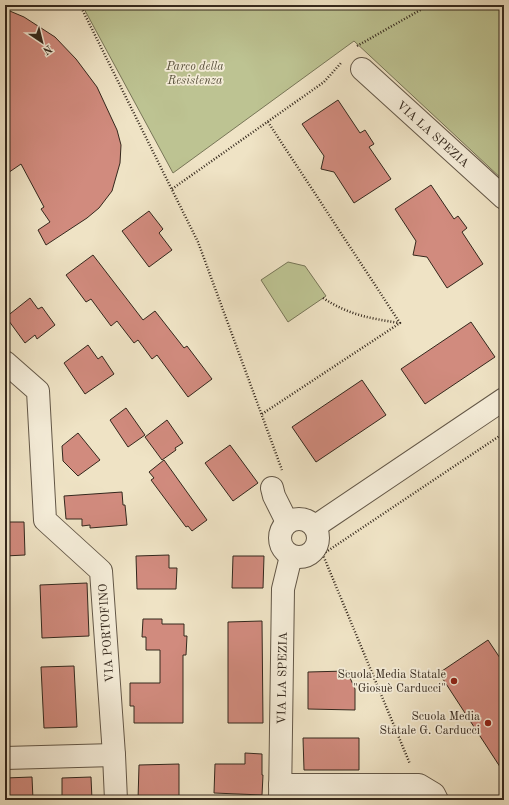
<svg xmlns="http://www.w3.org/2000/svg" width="509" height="805" font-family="'Old Standard TT',serif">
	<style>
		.green { fill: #bdc392; stroke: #787658 }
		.building { fill: #d18b7e; stroke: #34281d }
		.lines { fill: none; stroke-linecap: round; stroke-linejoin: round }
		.minor-casing { stroke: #635747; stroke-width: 24 }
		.path { stroke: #34281d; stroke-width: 2.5; stroke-dasharray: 1 2; stroke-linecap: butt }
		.minor { stroke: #f5edd9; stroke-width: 22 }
		.poi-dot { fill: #8f2418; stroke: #f5edd9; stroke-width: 1.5 }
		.labels { text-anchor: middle; stroke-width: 3.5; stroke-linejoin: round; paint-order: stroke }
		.park-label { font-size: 12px; font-style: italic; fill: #564f3a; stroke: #f5edd9 }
		.street-label { font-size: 12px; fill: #34281d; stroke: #f5edd9 }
		.poi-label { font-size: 12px; fill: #34281d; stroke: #f5edd9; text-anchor: end }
	</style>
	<rect width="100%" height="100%" fill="#efe3c5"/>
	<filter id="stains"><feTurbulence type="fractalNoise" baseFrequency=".005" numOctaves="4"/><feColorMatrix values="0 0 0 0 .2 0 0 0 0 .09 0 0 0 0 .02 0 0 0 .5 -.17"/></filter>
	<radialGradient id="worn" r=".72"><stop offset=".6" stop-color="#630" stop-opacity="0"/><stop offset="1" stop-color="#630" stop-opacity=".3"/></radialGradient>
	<g class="green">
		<path d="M82,5H504V181L354,41L173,173Z"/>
		<path d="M288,262L305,266L326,296L288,322L261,280Z"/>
	</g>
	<g class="building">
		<path d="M5,9L24,17L55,37L76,59L97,87L117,130L121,145L120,163L112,191L99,208L87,218L46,245L38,230L50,222L41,209L44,207L21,164L5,175Z"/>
		<path d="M338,100L360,133L365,130L374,144L369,147L391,179L354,203L334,172L321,169L324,156L302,124Z"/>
		<path d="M431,185L454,219L458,216L467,228L462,232L483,264L447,288L427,257L413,255L416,241L395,209Z"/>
		<path d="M149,211L163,229L159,233L172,250L149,267L122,231Z"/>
		<path d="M93,255L143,320L155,311L184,348L187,346L212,379L188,397L157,355L152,359L138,340L134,343L117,321L111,326L91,299L86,302L66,275Z"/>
		<path d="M30,298L38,309L42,307L55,325L37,339L35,335L25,343L6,317Z"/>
		<path d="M471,322L495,357L425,404L401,369Z"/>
		<path d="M88,345L98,359L102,356L114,374L85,394L64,363Z"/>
		<path d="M362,380L386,415L316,462L292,427Z"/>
		<path d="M126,408L145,435L128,447L110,420Z"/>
		<path d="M167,420L183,443L175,448L176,450L162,460L145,437Z"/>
		<path d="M78,433L100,460L78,476L63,461L62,446Z"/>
		<path d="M230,445L258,483L233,501L205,463Z"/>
		<path d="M164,460L207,520L192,531L188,526L186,527L151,480L154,478L149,472Z"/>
		<path d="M122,492L123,505H125L127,525L90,528V525L82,526V519H66L64,496Z"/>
		<path d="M5,522H24L25,555L5,556Z"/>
		<path d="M169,555V568H177L176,589H137L136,556Z"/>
		<path d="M233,556H264L263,588H232Z"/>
		<path d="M87,583L89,636L42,638L40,585Z"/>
		<path d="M143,619H162V624H184V636H187L186,655H183V723H134V706H130V683H160V650H146V637H142Z"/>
		<path d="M262,621L263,723H228V622Z"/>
		<path d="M488,640L504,664V773L439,673Z"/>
		<path d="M74,666L77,727L44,728L41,667Z"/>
		<path d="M347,671L355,689V710L308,709V672Z"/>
		<path d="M303,738H359V770H304Z"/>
		<path d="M245,753L262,754V775H263L262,795L214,793L215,764H245Z"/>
		<path d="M179,764V800H138L139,765Z"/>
		<path d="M32,777L33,800H5V778Z"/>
		<path d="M91,777L92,800H62V778Z"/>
	</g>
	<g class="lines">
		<defs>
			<g id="minor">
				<path d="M362,69L504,198"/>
				<path d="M5,362L38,391L45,520L101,571L114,755L116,800"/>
				<path d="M272,488L274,496L287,522"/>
				<circle cx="299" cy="538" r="19"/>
				<path d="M315,527L323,521L504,399"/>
				<path d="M5,758L114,755"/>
				<path d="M280,785H419L434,794L437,800"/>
				<path d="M280,800L283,589L291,556"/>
			</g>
		</defs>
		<use href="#minor" class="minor-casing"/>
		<g class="path">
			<path d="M80,5L198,242L282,470"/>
			<path d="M357,46L429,5"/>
			<path d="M172,189L324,82L341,63"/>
			<path d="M323,298C349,315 369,318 399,323"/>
			<path d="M262,414L400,323L268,122"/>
			<path d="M325,545L323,555L410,764"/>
			<path d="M323,554L504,433"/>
		</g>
		<use href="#minor" class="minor"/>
	</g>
	<g class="poi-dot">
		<circle cx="454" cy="681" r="4"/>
		<circle cx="488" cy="723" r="4"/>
	</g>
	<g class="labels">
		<g class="park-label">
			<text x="195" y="70">Parco della<tspan x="195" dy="14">Resistenza</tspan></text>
		</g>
		<g class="street-label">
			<text transform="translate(433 134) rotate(42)" y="4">VIA LA SPEZIA</text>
			<text transform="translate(106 633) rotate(-94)" y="4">VIA PORTOFINO</text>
			<text transform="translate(282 678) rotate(-89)" y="4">VIA LA SPEZIA</text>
		</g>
		<g class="poi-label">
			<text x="446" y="678">Scuola Media Statale<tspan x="446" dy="14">"Giosuè Carducci"</tspan></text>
			<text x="480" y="720">Scuola Media<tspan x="480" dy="14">Statale G. Carducci</tspan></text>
		</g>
	</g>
	<rect width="509" height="805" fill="none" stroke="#efe3c5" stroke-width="20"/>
	<rect x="6" y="6" width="497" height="793" fill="none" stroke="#34281d" stroke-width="2"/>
	<rect x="10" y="10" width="489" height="785" fill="none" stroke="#34281d"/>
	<g transform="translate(42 42) rotate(145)" stroke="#f5edd9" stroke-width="3" paint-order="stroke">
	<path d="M0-3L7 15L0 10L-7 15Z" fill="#34281d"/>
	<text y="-6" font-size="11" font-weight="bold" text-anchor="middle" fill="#34281d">N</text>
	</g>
	<rect width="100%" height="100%" filter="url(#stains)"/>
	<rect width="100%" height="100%" fill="url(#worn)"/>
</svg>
